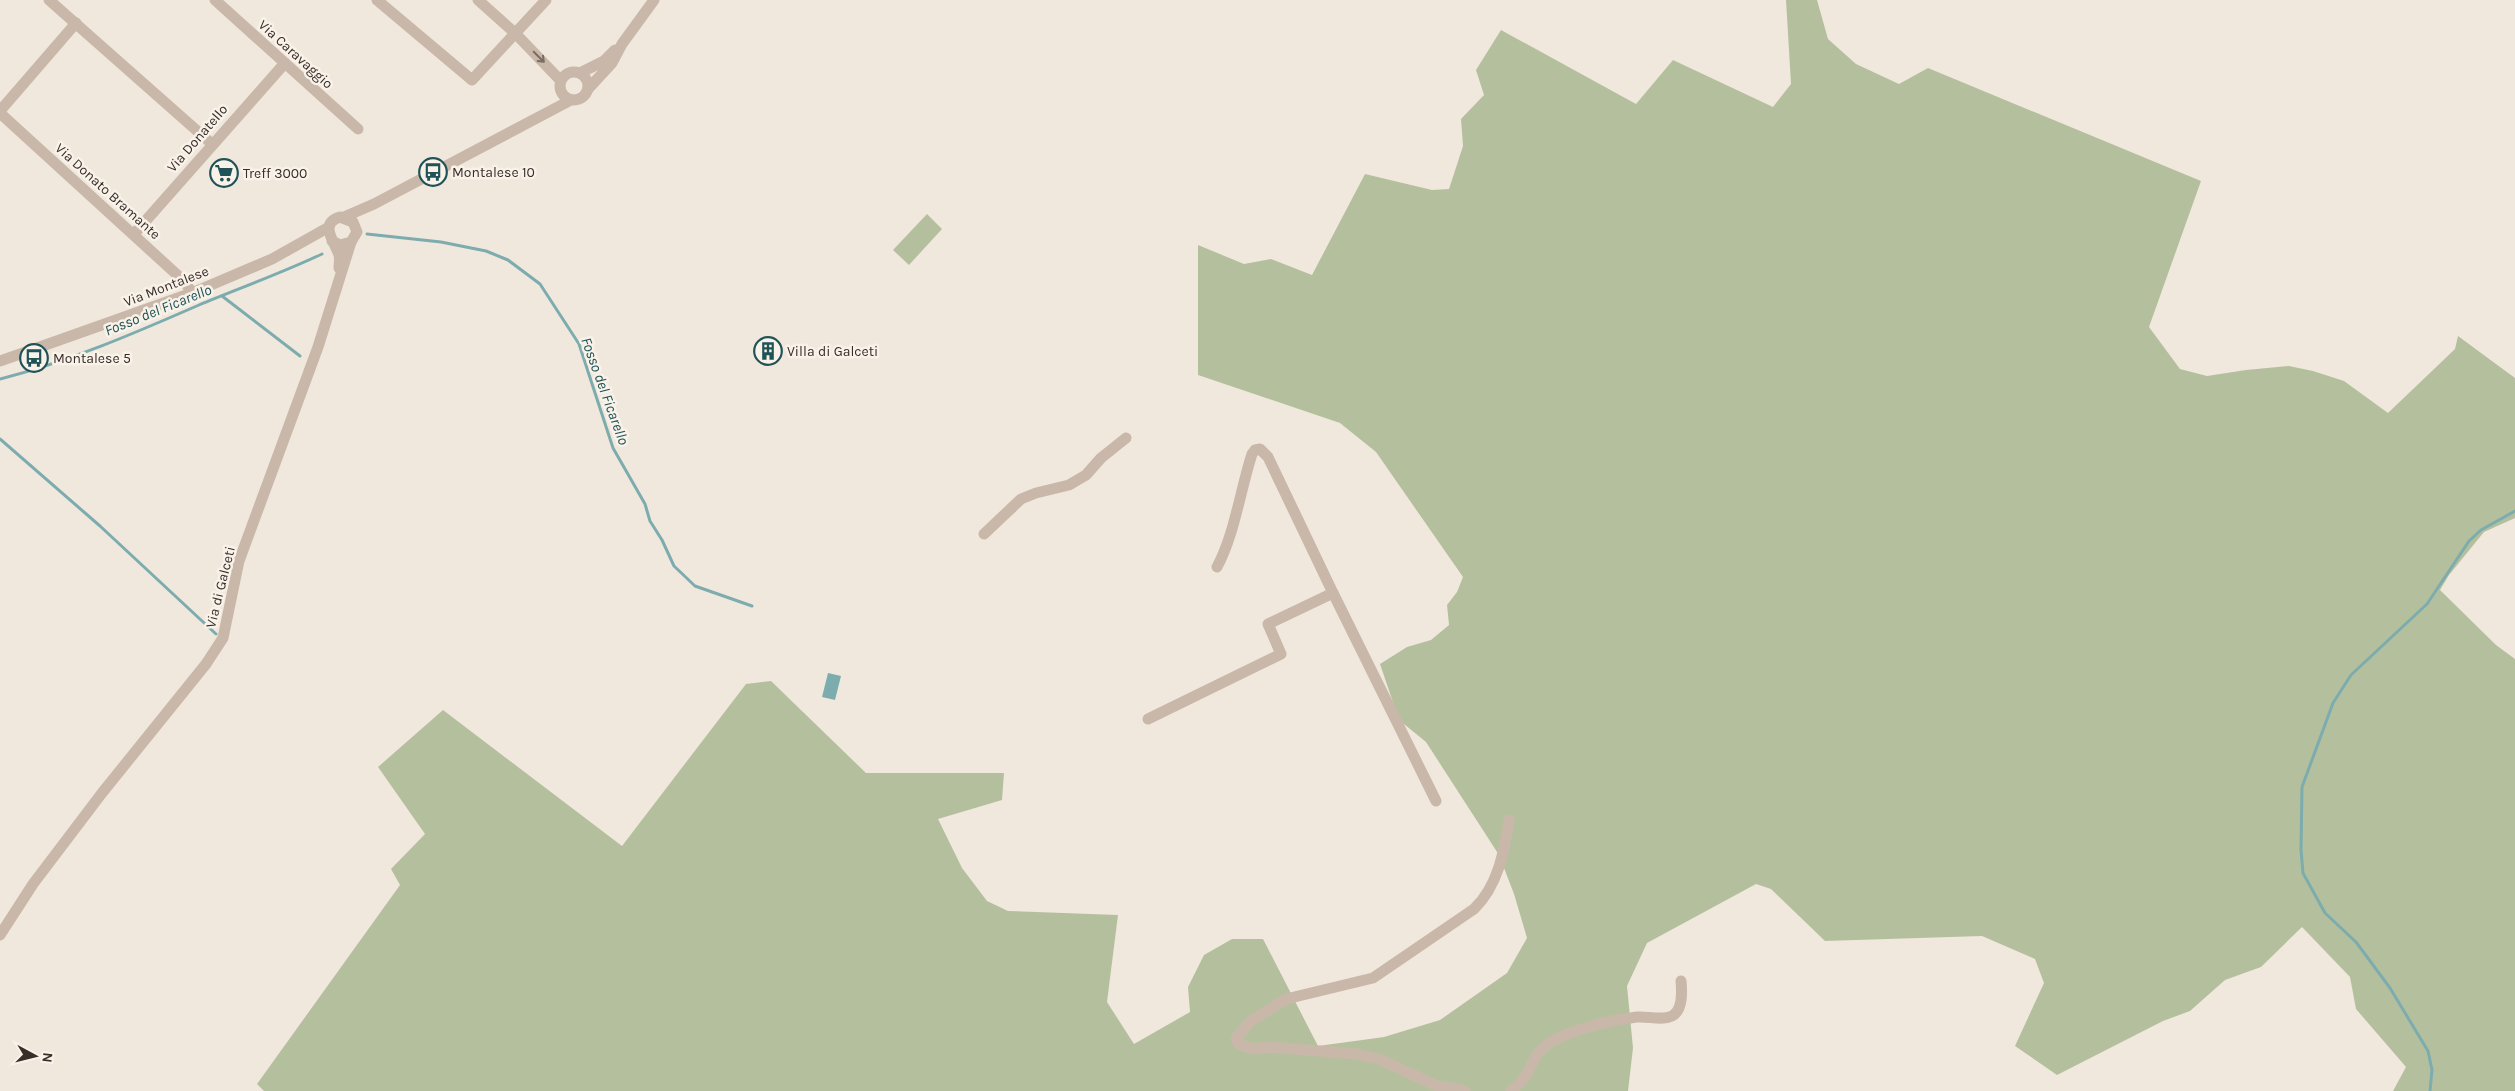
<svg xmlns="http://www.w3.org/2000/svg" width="2515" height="1091" font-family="Karla,sans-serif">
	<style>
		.green { fill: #b4c09d }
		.water { fill: #7dacae }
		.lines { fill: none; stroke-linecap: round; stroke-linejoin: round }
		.stream { stroke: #7dacae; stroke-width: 3 }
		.minor { stroke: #c9b8a9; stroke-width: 11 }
		.oneway { stroke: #796c63 }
		.labels { text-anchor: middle; stroke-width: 5; stroke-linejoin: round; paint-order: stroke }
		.street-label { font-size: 14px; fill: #372d29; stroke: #f9f2e9 }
		.poi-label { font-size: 14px; fill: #372d29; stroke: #f9f2e9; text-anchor: start }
		.water-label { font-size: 15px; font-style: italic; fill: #205357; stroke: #f9f2e9 }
	</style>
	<rect width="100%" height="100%" fill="#f1e8dd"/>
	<g class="green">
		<path d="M1786,0H1817L1828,39L1856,64L1899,84L1928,68L2201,181L2149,327L2180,369L2207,376L2246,370L2289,366L2313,371L2344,381L2388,413L2455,349L2458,336L2515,378V518L2484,532L2449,575L2440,590L2496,645L2515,659V1091H2393L2406,1067L2356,1009L2350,977L2302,927L2261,967L2225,980L2190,1011L2163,1021L2057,1075L2015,1046L2044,983L2035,959L1982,936L1825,941L1771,889L1756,884L1647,943L1627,986L1633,1048L1628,1091H264L257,1084L400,885L391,869L425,834L378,767L443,710L622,846L746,684L771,681L866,773H1004L1002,800L938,819L962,868L987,901L1008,911L1118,915L1107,1002L1134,1044L1190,1012L1188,987L1204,955L1232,939H1263L1318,1046L1384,1037L1440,1020L1507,973L1527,938L1514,894L1499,855L1426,742L1399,720L1380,664L1407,647L1431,640L1449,625L1447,605L1457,592L1463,577L1376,452L1340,423L1198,375V245L1244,264L1271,259L1312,275L1365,174L1432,190L1449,189L1463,146L1461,119L1484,95L1476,70L1501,30L1636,104L1673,60L1773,107L1791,84Z"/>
		<path d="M927,214L942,229L909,265L893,250Z"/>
	</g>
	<path class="water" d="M828,673L841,676L835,700L822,697Z"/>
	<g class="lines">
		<g class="stream">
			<path d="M367,234L441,242L486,251L508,260L540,284L579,344L613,448L645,504L650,521L662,540L674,566L695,586L752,606"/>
			<path d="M222,296L300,356"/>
			<path d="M0,379C68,362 135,333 199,305C240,288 282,273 322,254"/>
			<path d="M0,439L100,526L216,634"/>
			<path d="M2430,1091L2432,1070L2428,1051L2390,988L2356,942L2325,913L2303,873L2301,850L2302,787L2333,703L2351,675L2427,604L2469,541L2481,530L2515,511"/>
		</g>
		<g class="minor">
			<path d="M49,0L212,144"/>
			<path d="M215,0L358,129"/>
			<path d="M377,0L472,80L546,0"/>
			<path d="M478,0L515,33L561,81"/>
			<circle cx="574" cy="86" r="14"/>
			<path d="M580,73L604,61L615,50"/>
			<path d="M588,89L612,63L622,44L654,0"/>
			<path d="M0,111L76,23"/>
			<path d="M0,113L185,282L192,293"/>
			<path d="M344,217L374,204L571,100"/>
			<path d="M134,234L285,63"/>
			<path d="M332,241L340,245L351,242L357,232L353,222L340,217C318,224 335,242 339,255C340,259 339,264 339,268"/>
			<path d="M0,361L192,293L272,259L329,227"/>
			<path d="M984,534L1021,499L1036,493L1069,485L1086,475L1101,458L1126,438"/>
			<path d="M1333,593L1436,801"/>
			<path d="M1148,719L1281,654L1268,624L1333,593L1268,457L1260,449L1255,450L1252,454C1240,491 1235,533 1217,567"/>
			<path d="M0,935L33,884L102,793L206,664L223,638L239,561L318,347L351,242"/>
			<path d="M1465,1091L1437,1086L1379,1059L1356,1054L1269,1047L1252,1049L1238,1044L1236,1038L1251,1021L1286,999L1373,978L1474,909C1498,886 1504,852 1509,820"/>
			<path d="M1511,1091C1531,1077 1529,1061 1543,1048C1561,1031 1612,1020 1637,1017C1648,1016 1661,1021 1672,1016C1683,1010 1682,992 1681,981"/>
		</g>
	</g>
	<defs><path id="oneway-shaft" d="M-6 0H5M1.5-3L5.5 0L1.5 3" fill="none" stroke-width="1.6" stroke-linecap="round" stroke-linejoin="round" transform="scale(1.25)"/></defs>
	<use class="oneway" href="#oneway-shaft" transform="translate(539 57) rotate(45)"/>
	<defs>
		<symbol id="bus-ring" viewBox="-11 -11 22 22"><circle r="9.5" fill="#f9f2e9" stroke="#205357" stroke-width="1.5"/><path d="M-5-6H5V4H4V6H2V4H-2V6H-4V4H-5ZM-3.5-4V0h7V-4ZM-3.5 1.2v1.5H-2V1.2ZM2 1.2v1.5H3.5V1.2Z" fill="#205357"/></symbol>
		<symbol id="supermarket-ring" viewBox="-11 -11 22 22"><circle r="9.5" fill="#f9f2e9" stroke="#205357" stroke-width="1.5"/><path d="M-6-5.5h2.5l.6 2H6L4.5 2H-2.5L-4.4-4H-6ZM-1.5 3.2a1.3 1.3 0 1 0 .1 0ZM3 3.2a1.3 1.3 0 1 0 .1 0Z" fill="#205357"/></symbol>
		<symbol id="building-ring" viewBox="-11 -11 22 22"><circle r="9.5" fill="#f9f2e9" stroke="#205357" stroke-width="1.5"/><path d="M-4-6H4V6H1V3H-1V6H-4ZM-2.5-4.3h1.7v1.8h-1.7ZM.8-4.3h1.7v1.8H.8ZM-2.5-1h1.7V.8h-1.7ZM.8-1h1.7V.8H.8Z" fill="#205357"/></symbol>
	</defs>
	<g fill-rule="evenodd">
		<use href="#bus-ring" x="417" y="156" width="32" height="32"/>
		<use href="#supermarket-ring" x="208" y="157" width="32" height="32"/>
		<use href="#building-ring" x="752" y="335" width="32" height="32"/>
		<use href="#bus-ring" x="18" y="342" width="32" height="32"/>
	</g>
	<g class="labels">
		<g class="street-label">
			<text transform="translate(296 54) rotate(42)" y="5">Via Caravaggio</text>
			<text transform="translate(197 138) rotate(-49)" y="5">Via Donatello</text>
			<text transform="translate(108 191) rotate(42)" y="5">Via Donato Bramante</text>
			<text transform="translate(166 286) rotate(-21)" y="5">Via Montalese</text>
			<text transform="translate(220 587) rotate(-76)" y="5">Via di Galceti</text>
		</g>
		<g class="poi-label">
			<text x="452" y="177">Montalese 10</text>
			<text x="243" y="178">Treff 3000</text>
			<text x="787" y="356">Villa di Galceti</text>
			<text x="53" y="363">Montalese 5</text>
		</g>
		<g class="water-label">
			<text transform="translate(158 310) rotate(-22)" y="5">Fosso del Ficarello</text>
			<text transform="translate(605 391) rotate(70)" y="5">Fosso del Ficarello</text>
		</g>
	</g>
	<g transform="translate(35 1056) rotate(97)" stroke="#f9f2e9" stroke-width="4" paint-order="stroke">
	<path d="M0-4L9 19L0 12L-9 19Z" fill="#372d29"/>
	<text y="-8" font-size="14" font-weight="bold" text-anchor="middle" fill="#372d29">N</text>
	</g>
</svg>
